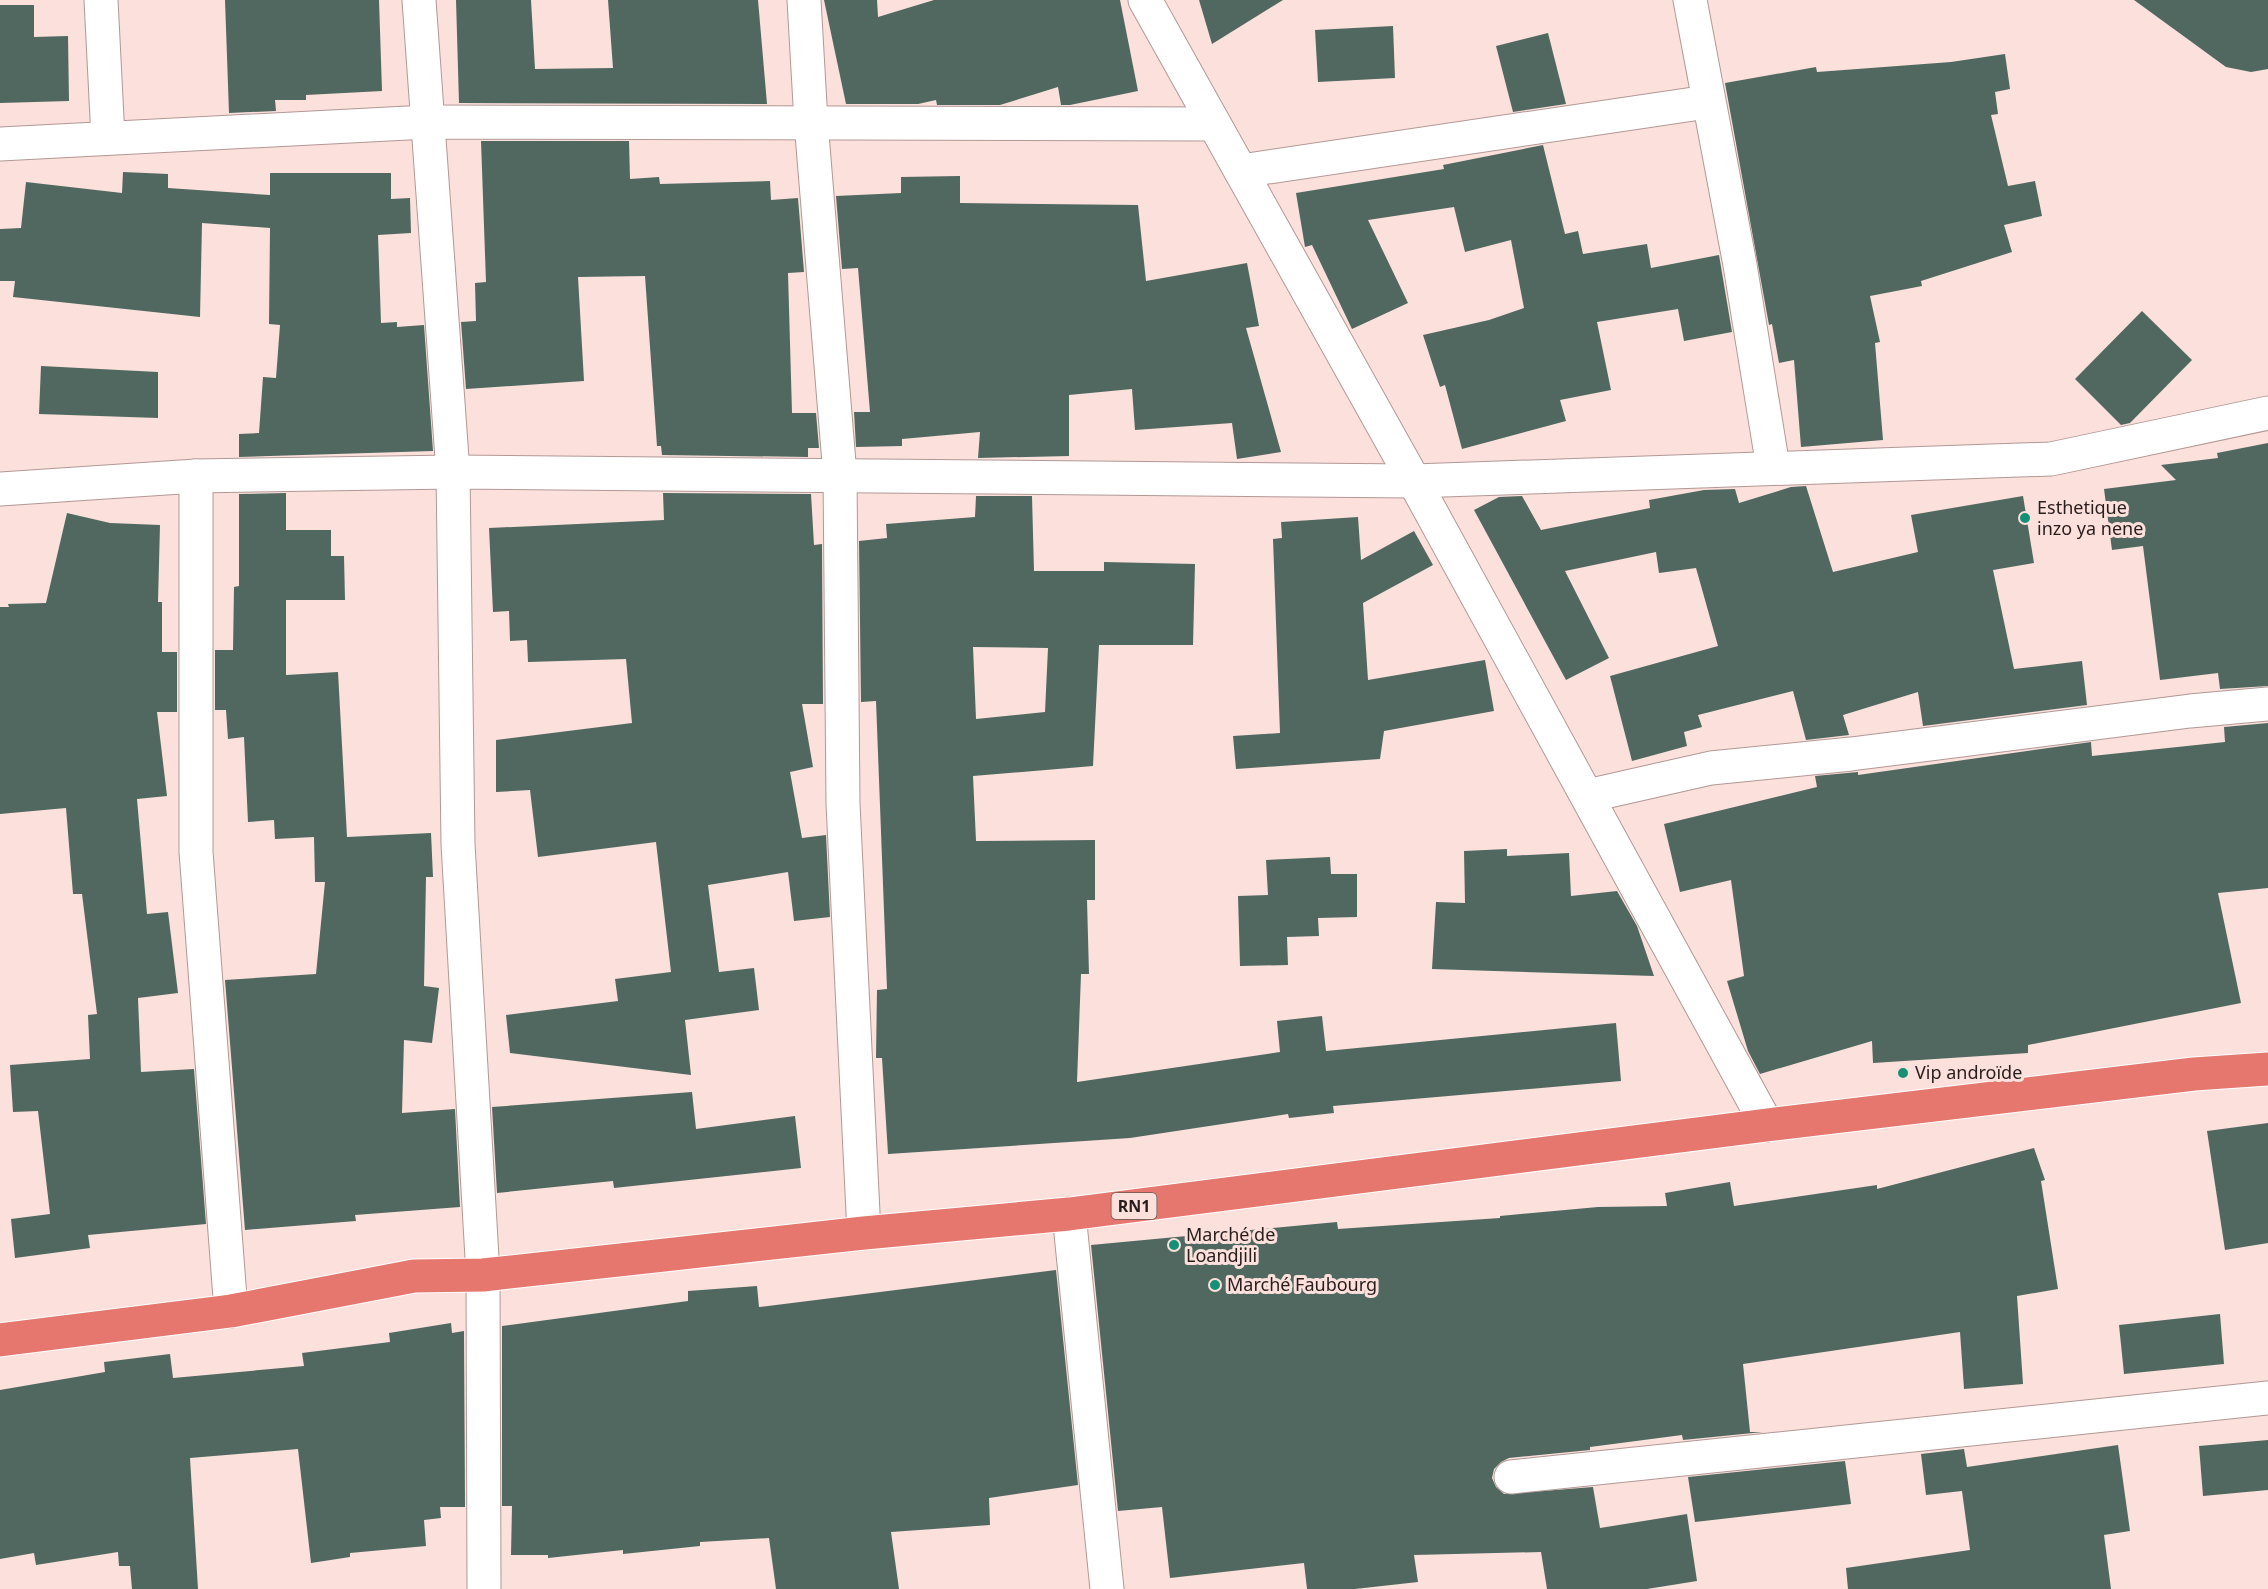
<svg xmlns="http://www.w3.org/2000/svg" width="2268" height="1589" font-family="'Noto Sans',sans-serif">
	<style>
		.building { fill: #506860; fill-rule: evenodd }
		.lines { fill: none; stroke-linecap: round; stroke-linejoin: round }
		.minor-casing { stroke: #b29895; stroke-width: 35 }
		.highway-casing { stroke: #fff; stroke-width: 35 }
		.minor { stroke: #fff; stroke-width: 33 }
		.highway { stroke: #e5776e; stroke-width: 33 }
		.poi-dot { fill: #159076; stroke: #fbe0dc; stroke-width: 2 }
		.labels { text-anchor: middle; stroke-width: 6; stroke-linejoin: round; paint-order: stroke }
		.shield { fill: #fbe0dc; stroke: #675856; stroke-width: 1.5 }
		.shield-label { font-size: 16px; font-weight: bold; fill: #271d1c }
		.poi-label { font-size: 18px; fill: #271d1c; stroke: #fbe0dc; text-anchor: start }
	</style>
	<rect width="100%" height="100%" fill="#fbe0dc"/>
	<g class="building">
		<path d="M225,0H379L382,91L306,95V100H275L276,111L229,113Z"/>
		<path d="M456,0H531L535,69L613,68L608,0H758L767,104L459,103Z"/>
		<path d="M824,0H877L878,17L934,0H1120L1138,91L1070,105H1061L1058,87L1000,105H937L936,100L918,104H846Z"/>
		<path d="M1199,0H1283L1212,44Z"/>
		<path d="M2134,0H2268V69L2251,72L2226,67Z"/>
		<path d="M0,5H34V37L68,36L69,101L0,103Z"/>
		<path d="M1393,26L1395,78L1318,82L1315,30Z"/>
		<path d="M1548,33L1566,104L1513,112L1496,46Z"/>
		<path d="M2005,54L2010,89L1995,92L1998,114L1991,115L2008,186L2035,181L2042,216L2004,225L2012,252L1921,281L1922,286L1870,296L1880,342L1875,343L1883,440L1801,447L1794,360L1779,363L1772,324L1769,325L1725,83L1816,67L1817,72L1951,62Z"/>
		<path d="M481,141H629L630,179L659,177L660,184L770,181L771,200L798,198L804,272L788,273L792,413H816L819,448H808V457L662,455L661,446H657L645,276L578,277L584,381L466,389L461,322L476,321L475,283L486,282Z"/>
		<path d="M1543,145L1565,234L1578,231L1583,254L1647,244L1651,268L1719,255L1732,332L1684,341L1678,309L1597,322L1611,390L1560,400L1566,421L1462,449L1445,385L1440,387L1423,335L1489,320L1524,308L1511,240L1465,252L1454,207L1368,220L1408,303L1352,329L1312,245L1305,247L1296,193L1444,169L1443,165Z"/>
		<path d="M123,172L168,174V188L270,195V173H391V199L410,198L411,233L378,235L381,323L397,322V327L424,325L433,451L239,457V434L259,433L263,377L276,378L280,325L269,324L270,228L202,223L200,317L13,297L15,281H0V229L21,228L26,182L122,193Z"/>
		<path d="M960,176V203L1138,205L1146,281L1247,263L1259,326L1246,328L1281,452L1237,459L1232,423L1135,430L1132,389L1069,395V456L978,458L980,432L902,439V446L856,447L854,412H870L858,268L842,269L836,196L901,193V177Z"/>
		<path d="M2142,311L2192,360L2130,423L2121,425L2075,379Z"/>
		<path d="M41,366L158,372V418L39,414Z"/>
		<path d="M2268,443V686L2220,689L2218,673L2160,680L2143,546L2112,550L2104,489L2176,480L2161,465L2218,458L2217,453Z"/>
		<path d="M1806,486L1833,572L1918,552L1911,515L2023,496L2034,563L1993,570L2014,669L2082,661L2087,705L1923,726L1918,692L1843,715L1849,735L1806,740L1793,691L1698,715L1702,727L1684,732L1687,746L1632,761L1610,676L1718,646L1696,568L1659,573L1656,552L1565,571L1609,658L1566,680L1474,510L1499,497L1522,496L1541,530L1650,508L1649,500L1704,490L1735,489L1739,503L1791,487Z"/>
		<path d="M286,493V530H331V556H344L345,600H286V675L338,672L347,837L431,833L433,877H426L424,986L439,988L432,1043L404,1040L402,1113L455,1109L460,1207L355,1215L356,1221L245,1230L225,980L316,974L325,882H315L314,837L275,839L274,820L248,822L244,737L228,739L226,710H215V650H233L234,587L239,586V494Z"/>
		<path d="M663,493L811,494L814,545L822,544L823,704H802L813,767L790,772L802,838L826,835L830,917L794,921L788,872L708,885L719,972L754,968L759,1010L685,1020L691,1075L510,1053L506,1015L618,1001L615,979L671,972L656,842L538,857L530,790L496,792V740L632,723L626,659L528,662L527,640L510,641L509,611L493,612L489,528L664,520Z"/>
		<path d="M976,496H1032L1034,571H1104V562L1195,564L1193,645H1099L1093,766L973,776L976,841L1095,840V900H1087L1089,974H1081L1077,1082L1280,1052L1277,1021L1322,1016L1326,1051L1616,1023L1621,1081L1333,1106L1334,1113L1289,1118L1288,1114L1130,1138L888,1154L882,1058H876L877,990L887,989L876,701L861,702L859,541L887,538L886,524L975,517ZM973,647L1048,648L1045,712L976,719Z"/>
		<path d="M67,513L110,523L160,525L158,602H162V652H177V712H157L167,796L137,799L147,914L168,912L178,993L138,998L141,1072L194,1069L206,1224L88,1235L90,1248L15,1258L11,1219L50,1214L38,1111L13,1112L10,1065L90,1059L88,1015L97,1014L82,894H73L66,808L0,814V607H9L8,604L46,603Z"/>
		<path d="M1358,517L1361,560L1414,531L1433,565L1363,603L1368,680L1485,660L1494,711L1384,731L1380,759L1236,769L1233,736L1280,733L1273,539L1282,538L1281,522Z"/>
		<path d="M2268,723V888L2218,893L2241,1003L2028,1045V1053L1873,1063L1872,1041L1760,1074L1748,1051L1727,981L1744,976L1731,880L1680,892L1664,824L1817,787L1815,776L1858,772V775L2091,742L2092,756L2225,742L2224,727Z"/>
		<path d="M1507,849V856L1569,853L1571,896L1617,891L1637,926L1654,976L1432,969L1436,902L1465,903L1464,851Z"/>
		<path d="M1330,857L1331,874H1357V917L1318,918L1319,936L1287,937L1288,965L1240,966L1238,896L1268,895L1266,860Z"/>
		<path d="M692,1092L696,1129L795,1116L801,1168L614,1188L613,1181L497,1193L492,1107Z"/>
		<path d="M2268,1123V1243L2225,1250L2207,1131Z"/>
		<path d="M2034,1148L2045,1180L2041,1181L2058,1289L2017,1296L2023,1384L1964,1389L1960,1332L1743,1364L1750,1432H1763L1683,1440L1682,1435L1590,1447V1450L1509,1458L1501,1462L1494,1469L1492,1478L1496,1487L1504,1494L1593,1487L1600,1528L1687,1514L1697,1581L1647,1589H1547L1541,1552L1414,1555L1418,1582L1355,1589H1307L1304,1563L1170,1578L1162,1507L1118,1511L1091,1245L1337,1222L1338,1229L1500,1218V1216L1598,1207L1667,1206L1665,1193L1730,1182L1734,1206L1877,1185V1189Z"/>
		<path d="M1056,1270L1078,1485L989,1498L990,1525L891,1532L899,1589H776L769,1538L700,1542V1546L623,1554V1550L548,1558V1555H511L512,1506H502V1326L688,1301V1291L757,1286L759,1307Z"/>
		<path d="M2220,1314L2224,1364L2124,1374L2119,1325Z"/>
		<path d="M451,1323L452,1333L464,1331L465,1507H440L441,1518L424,1520L426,1546L350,1553V1557L311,1563L298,1449L190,1458L198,1589H132L130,1566H119L118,1552L36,1565L34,1553L0,1559V1390L105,1372L104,1362L170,1354L173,1378L304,1366L302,1353L390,1342L389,1333Z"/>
		<path d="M2268,1440V1490L2203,1496L2199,1446Z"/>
		<path d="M2118,1445L2130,1531L2104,1535L2111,1589H1848L1846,1568L1970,1550L1962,1491L1926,1495L1921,1454L1964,1449L1967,1467Z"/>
		<path d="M1845,1461L1851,1504L1695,1522L1688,1477Z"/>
	</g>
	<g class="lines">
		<defs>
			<g id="minor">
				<path d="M101,0L108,138"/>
				<path d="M419,0L453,472L458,844L483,1275L484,1589"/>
				<path d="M804,0L811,122L840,475L843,804L864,1233"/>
				<path d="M1145,0L1414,481L1767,1125"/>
				<path d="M1690,0L1740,265L1773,467"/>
				<path d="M0,144L427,122L1214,124"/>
				<path d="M1241,171L1707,102"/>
				<path d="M196,476V852L231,1311"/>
				<path d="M0,489L196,476L453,472L1414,481L2051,459L2268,413"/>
				<path d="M1587,796L1711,768L1851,754L2190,711L2268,704"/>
				<path d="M1069,1214L1107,1589"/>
				<path d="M1511,1477L2268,1398"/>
			</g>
			<path id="highway" d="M0,1340L231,1311L414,1276L483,1275L864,1233L1069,1214L1767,1125L2194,1074L2268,1069"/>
		</defs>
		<use href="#minor" class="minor-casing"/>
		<use href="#highway" class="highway-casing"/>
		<use href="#minor" class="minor"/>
		<use href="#highway" class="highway"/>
	</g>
	<g class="poi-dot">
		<circle cx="2025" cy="518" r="6"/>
		<circle cx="1903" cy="1073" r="6"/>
		<circle cx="1174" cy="1245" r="6"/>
		<circle cx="1215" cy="1285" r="6"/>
	</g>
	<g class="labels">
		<rect class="shield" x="1111.5" y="1193" width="45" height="26" rx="4.5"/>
		<g class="shield-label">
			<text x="1134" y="1212">RN1</text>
		</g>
		<g class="poi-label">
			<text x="2037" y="514">Esthetique<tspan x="2037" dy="21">inzo ya nene</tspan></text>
			<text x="1915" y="1079">Vip androïde</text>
			<text x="1186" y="1241">Marché de<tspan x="1186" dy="21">Loandjili</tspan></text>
			<text x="1227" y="1291">Marché Faubourg</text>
		</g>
	</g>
</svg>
